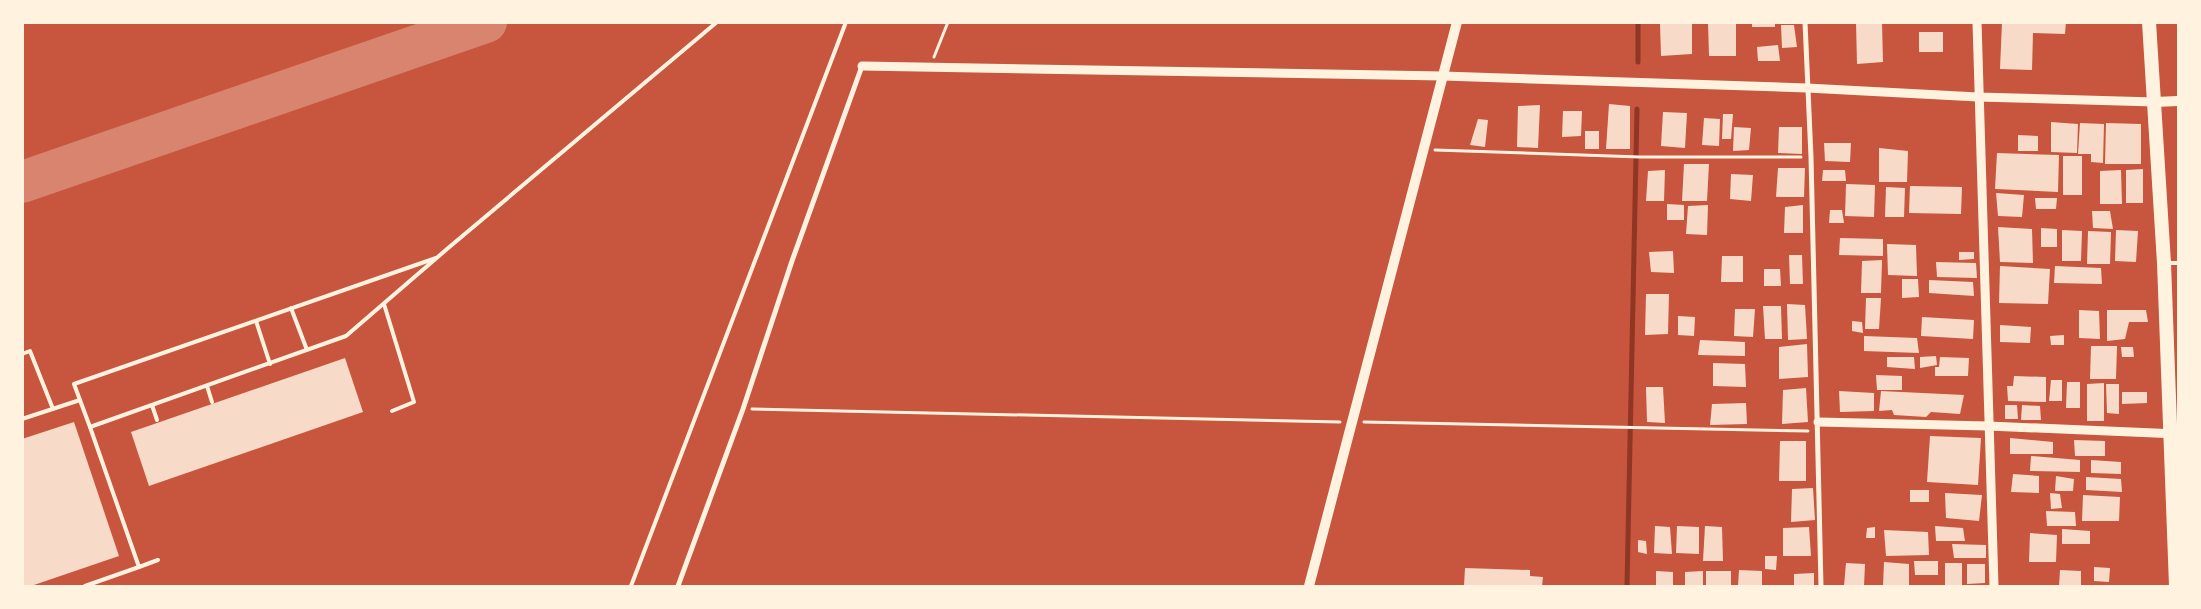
<svg xmlns="http://www.w3.org/2000/svg" width="2201" height="609" font-family="'Asap Condensed',sans-serif">
	<style>
		.lines { fill: none; stroke-linecap: round; stroke-linejoin: round }
		.stream { stroke: #8f3625; stroke-width: 5 }
		.taxiway { stroke: #d8846e; stroke-width: 42 }
		.building { fill: #f7dbc8 }
		.path { stroke: #fff3e0; stroke-width: 3 }
		.service { stroke: #fff3e0; stroke-width: 4 }
		.minor { stroke: #fff3e0; stroke-width: 5 }
		.tertiary { stroke: #fff3e0; stroke-width: 9 }
		.secondary { stroke: #fff3e0; stroke-width: 10 }
		.trunk { stroke: #fff3e0; stroke-width: 14 }
	</style>
	<rect width="100%" height="100%" fill="#c8553d"/>
	<g class="lines">
		<g class="stream">
			<path d="M1638,62V22"/>
			<path d="M1627,586L1637,109"/>
		</g>
		<path class="taxiway" d="M22,182L486,22"/>
	</g>
	<g class="building">
		<path d="M1708,22H1736V56H1709Z"/>
		<rect x="1752" y="22" width="23" height="5"/>
		<path d="M1856,22H1882L1883,62L1857,64Z"/>
		<path d="M2002,22H2066L2065,34L2033,33L2032,70L2000,69Z"/>
		<path d="M1660,23H1692V54L1661,56Z"/>
		<path d="M1781,25H1794L1797,47L1782,48Z"/>
		<rect x="1919" y="32" width="24" height="20"/>
		<path d="M1778,45L1780,61H1758L1757,47Z"/>
		<path d="M1609,104L1630,106V149H1606Z"/>
		<path d="M1540,105L1538,148L1517,147L1518,106Z"/>
		<path d="M1563,111H1582L1581,136L1562,137Z"/>
		<path d="M1663,112L1687,113L1685,148L1661,146Z"/>
		<path d="M1723,114H1733L1731,139H1722Z"/>
		<path d="M1704,118L1720,119L1719,146L1702,145Z"/>
		<path d="M1478,119L1488,120L1485,147L1470,145Z"/>
		<path d="M2051,122L2078,124L2077,153L2051,152Z"/>
		<path d="M2080,123L2104,124L2103,163L2091,162V154H2078Z"/>
		<path d="M2106,123L2141,124V164H2105Z"/>
		<path d="M1734,127L1751,128L1749,150L1733,151Z"/>
		<path d="M1779,127H1802V154L1778,153Z"/>
		<rect x="1585" y="131" width="14" height="18"/>
		<path d="M2018,135L2038,136V151H2018Z"/>
		<path d="M1824,143H1851L1850,162L1825,161Z"/>
		<path d="M1879,148L1908,151L1907,182H1879Z"/>
		<path d="M1997,153L2059,155L2058,192L1995,189Z"/>
		<rect x="2063" y="156" width="19" height="39"/>
		<path d="M1684,164H1709L1707,201H1682Z"/>
		<path d="M1778,168H1805L1804,197H1776Z"/>
		<path d="M2143,169V203H2126V170Z"/>
		<path d="M1665,170L1664,201H1646L1648,171Z"/>
		<path d="M1823,170H1845L1846,181H1822Z"/>
		<path d="M2121,170L2122,204H2100V171Z"/>
		<path d="M1731,174L1753,175L1751,201L1730,199Z"/>
		<path d="M1846,184L1875,185L1874,217L1845,216Z"/>
		<path d="M1910,186L1962,187L1961,214L1909,213Z"/>
		<path d="M1886,187L1905,188L1904,217H1885Z"/>
		<path d="M1996,193L2024,195L2022,217L1998,216Z"/>
		<path d="M2035,198H2057L2056,209H2036Z"/>
		<path d="M1667,204L1684,205V220H1667Z"/>
		<path d="M1708,205L1707,235L1686,234L1688,206Z"/>
		<path d="M1803,205V233H1784L1785,207Z"/>
		<path d="M1830,210H1842L1844,223H1829Z"/>
		<path d="M2092,211H2110L2113,229L2093,228Z"/>
		<path d="M1998,227L2032,229L2033,263L2000,262Z"/>
		<path d="M2041,228L2057,229V247H2041Z"/>
		<path d="M2062,230L2082,231L2081,261H2062Z"/>
		<path d="M2116,230L2138,231L2136,262L2115,261Z"/>
		<path d="M2088,231L2111,232L2110,264H2087Z"/>
		<path d="M1840,238L1883,239V256L1839,255Z"/>
		<path d="M1887,244L1916,245L1917,276L1888,275Z"/>
		<path d="M1673,251L1674,273L1651,272L1649,252Z"/>
		<path d="M1959,252H1974V259L1959,260Z"/>
		<path d="M1789,255H1802L1803,284H1790Z"/>
		<path d="M1722,256H1743V282H1721Z"/>
		<path d="M1882,260L1881,293H1861L1862,261Z"/>
		<path d="M1936,262L1976,263L1977,278L1937,277Z"/>
		<path d="M2000,266L2050,269L2048,304L1999,303Z"/>
		<path d="M2055,266L2101,268L2102,284L2054,283Z"/>
		<path d="M1764,269H1780L1781,286H1764Z"/>
		<path d="M1902,279H1918L1919,297L1902,298Z"/>
		<path d="M1929,280L1973,282L1974,296L1929,293Z"/>
		<path d="M1646,294H1669L1668,334L1645,335Z"/>
		<path d="M1866,298H1881L1879,329H1865Z"/>
		<path d="M1787,304L1805,305L1807,339L1788,340Z"/>
		<path d="M1763,306H1781L1782,339H1765Z"/>
		<path d="M1735,309H1755L1753,337L1734,336Z"/>
		<path d="M2079,310L2099,311L2100,339L2079,338Z"/>
		<path d="M2107,310H2146L2148,322H2129L2125,339L2107,341Z"/>
		<path d="M1678,316L1695,317L1694,336L1678,335Z"/>
		<path d="M1922,317L1974,320L1973,339L1921,336Z"/>
		<path d="M1852,321L1862,322L1863,333L1852,331Z"/>
		<path d="M2000,325L2031,327L2030,343L2000,342Z"/>
		<path d="M2064,335V345H2051L2050,336Z"/>
		<path d="M1864,336L1917,338L1919,353L1864,351Z"/>
		<path d="M1700,340L1745,342V356L1698,355Z"/>
		<path d="M1807,344L1808,377L1779,379V347Z"/>
		<path d="M2091,346H2117L2116,379H2090Z"/>
		<path d="M2121,347H2133L2134,357H2122Z"/>
		<path d="M1936,356L1937,365L1920,368V357Z"/>
		<path d="M1887,357H1914L1915,369L1887,367Z"/>
		<path d="M1940,357L1969,358L1968,376H1935V367H1939Z"/>
		<path d="M345,358L363,412L149,486L131,432Z"/>
		<path d="M1713,363L1745,364L1746,387L1713,386Z"/>
		<path d="M1876,375L1902,376V390H1877Z"/>
		<path d="M2014,376L2046,377V402L2008,401L2007,386H2013Z"/>
		<path d="M2051,380H2062V401H2049Z"/>
		<path d="M2067,382H2080V408H2066Z"/>
		<path d="M2104,383V421H2087V384Z"/>
		<path d="M2106,384H2119V414L2107,413Z"/>
		<path d="M1646,387H1663L1665,423L1647,422Z"/>
		<path d="M1806,388L1808,422L1782,424L1783,390Z"/>
		<path d="M1839,391L1874,393V411L1840,412Z"/>
		<path d="M1881,391L1964,395L1960,414L1931,412L1926,417L1894,415L1892,410L1879,411Z"/>
		<path d="M2122,392H2147V403L2122,404Z"/>
		<path d="M1746,403L1747,424L1710,425L1712,404Z"/>
		<path d="M2005,405H2017L2018,419H2005Z"/>
		<path d="M2022,405L2040,406L2041,420H2021Z"/>
		<path d="M74,422L119,556L31,586H22V439Z"/>
		<path d="M1930,436L1981,438L1978,485L1927,482Z"/>
		<path d="M2010,438L2053,442V454H2010Z"/>
		<path d="M2074,440L2105,441V456H2075Z"/>
		<path d="M1780,441H1806V481H1779Z"/>
		<path d="M2031,456L2080,460V472L2030,471Z"/>
		<path d="M2091,460L2121,462V474L2091,473Z"/>
		<path d="M2013,474L2039,476V493L2011,492Z"/>
		<path d="M2056,476L2074,479L2073,491H2055Z"/>
		<path d="M2086,477L2121,479L2122,492L2086,490Z"/>
		<path d="M1813,488L1815,520L1791,522L1792,489Z"/>
		<rect x="1910" y="490" width="19" height="12"/>
		<path d="M1945,493L1982,495L1979,521L1946,518Z"/>
		<path d="M2050,493L2060,494L2062,508L2051,509Z"/>
		<path d="M2083,495L2120,497L2119,521H2082Z"/>
		<path d="M2046,511L2075,512L2076,526H2047Z"/>
		<path d="M1655,526L1670,527L1672,554L1654,553Z"/>
		<path d="M1677,526L1699,527V554L1676,553Z"/>
		<path d="M1705,526L1722,527L1723,561H1703Z"/>
		<path d="M1935,526L1963,528L1965,541H1936Z"/>
		<path d="M1809,527L1811,556H1783V528Z"/>
		<path d="M1875,527V538H1866L1867,528Z"/>
		<path d="M2062,529L2090,531V544H2062Z"/>
		<path d="M1884,530L1928,532L1929,555L1886,556Z"/>
		<path d="M2030,533L2057,535L2056,562H2029Z"/>
		<path d="M1638,540L1646,541L1647,554L1638,552Z"/>
		<path d="M1952,544L1986,545V558H1954Z"/>
		<path d="M1765,556H1777L1776,570L1765,569Z"/>
		<path d="M1914,561H1938V575H1915Z"/>
		<path d="M1884,562L1909,564V586H1883Z"/>
		<path d="M1846,563L1865,564L1864,586H1844Z"/>
		<rect x="1945" y="563" width="17" height="23"/>
		<path d="M1967,564H1985V583L1967,584Z"/>
		<path d="M2094,567L2110,568L2109,582L2094,581Z"/>
		<path d="M1465,568L1530,570V576L1543,577L1542,586H1464Z"/>
		<path d="M1739,570L1762,571V586H1738Z"/>
		<path d="M2060,570L2081,571V586H2059Z"/>
		<path d="M1656,571L1673,572V586H1656Z"/>
		<path d="M1703,571V586H1685V572Z"/>
		<rect x="1706" y="571" width="25" height="15"/>
		<path d="M1814,573V586H1794V574Z"/>
	</g>
	<g class="lines">
		<g class="path">
			<path d="M934,57L948,22"/>
			<path d="M1435,150L1640,157H1801"/>
			<path d="M752,409L1340,422"/>
			<path d="M1364,422L1808,431"/>
		</g>
		<g class="service">
			<path d="M436,258L74,384L90,427L346,336L447,249L717,22"/>
			<path d="M2166,263H2178"/>
			<path d="M384,304L414,402L392,411"/>
			<path d="M291,308L307,350"/>
			<path d="M256,321L270,364"/>
			<path d="M22,354L30,351L53,409"/>
			<path d="M207,386L212,402"/>
			<path d="M152,405L157,420"/>
			<path d="M22,419L80,400"/>
			<path d="M139,567L158,560"/>
			<path d="M85,586L139,567L90,427"/>
			<path d="M631,586L846,22"/>
		</g>
		<g class="minor">
			<path d="M1805,22L1811,157L1821,586"/>
			<path d="M678,586L743,409L792,261L862,66"/>
		</g>
		<g class="tertiary">
			<path d="M1977,22L1994,586"/>
			<path d="M862,66L1443,76L1807,88L1978,97L2155,102"/>
			<path d="M1818,422L1988,426L2178,434"/>
		</g>
		<g class="secondary">
			<path d="M2155,102L2178,101"/>
			<path d="M1309,586L1457,22"/>
		</g>
		<path class="trunk" d="M2149,22L2164,263L2176,586"/>
	</g>
	<rect width="2201" height="609" fill="none" stroke="#fff3e0" stroke-width="48"/>
</svg>
